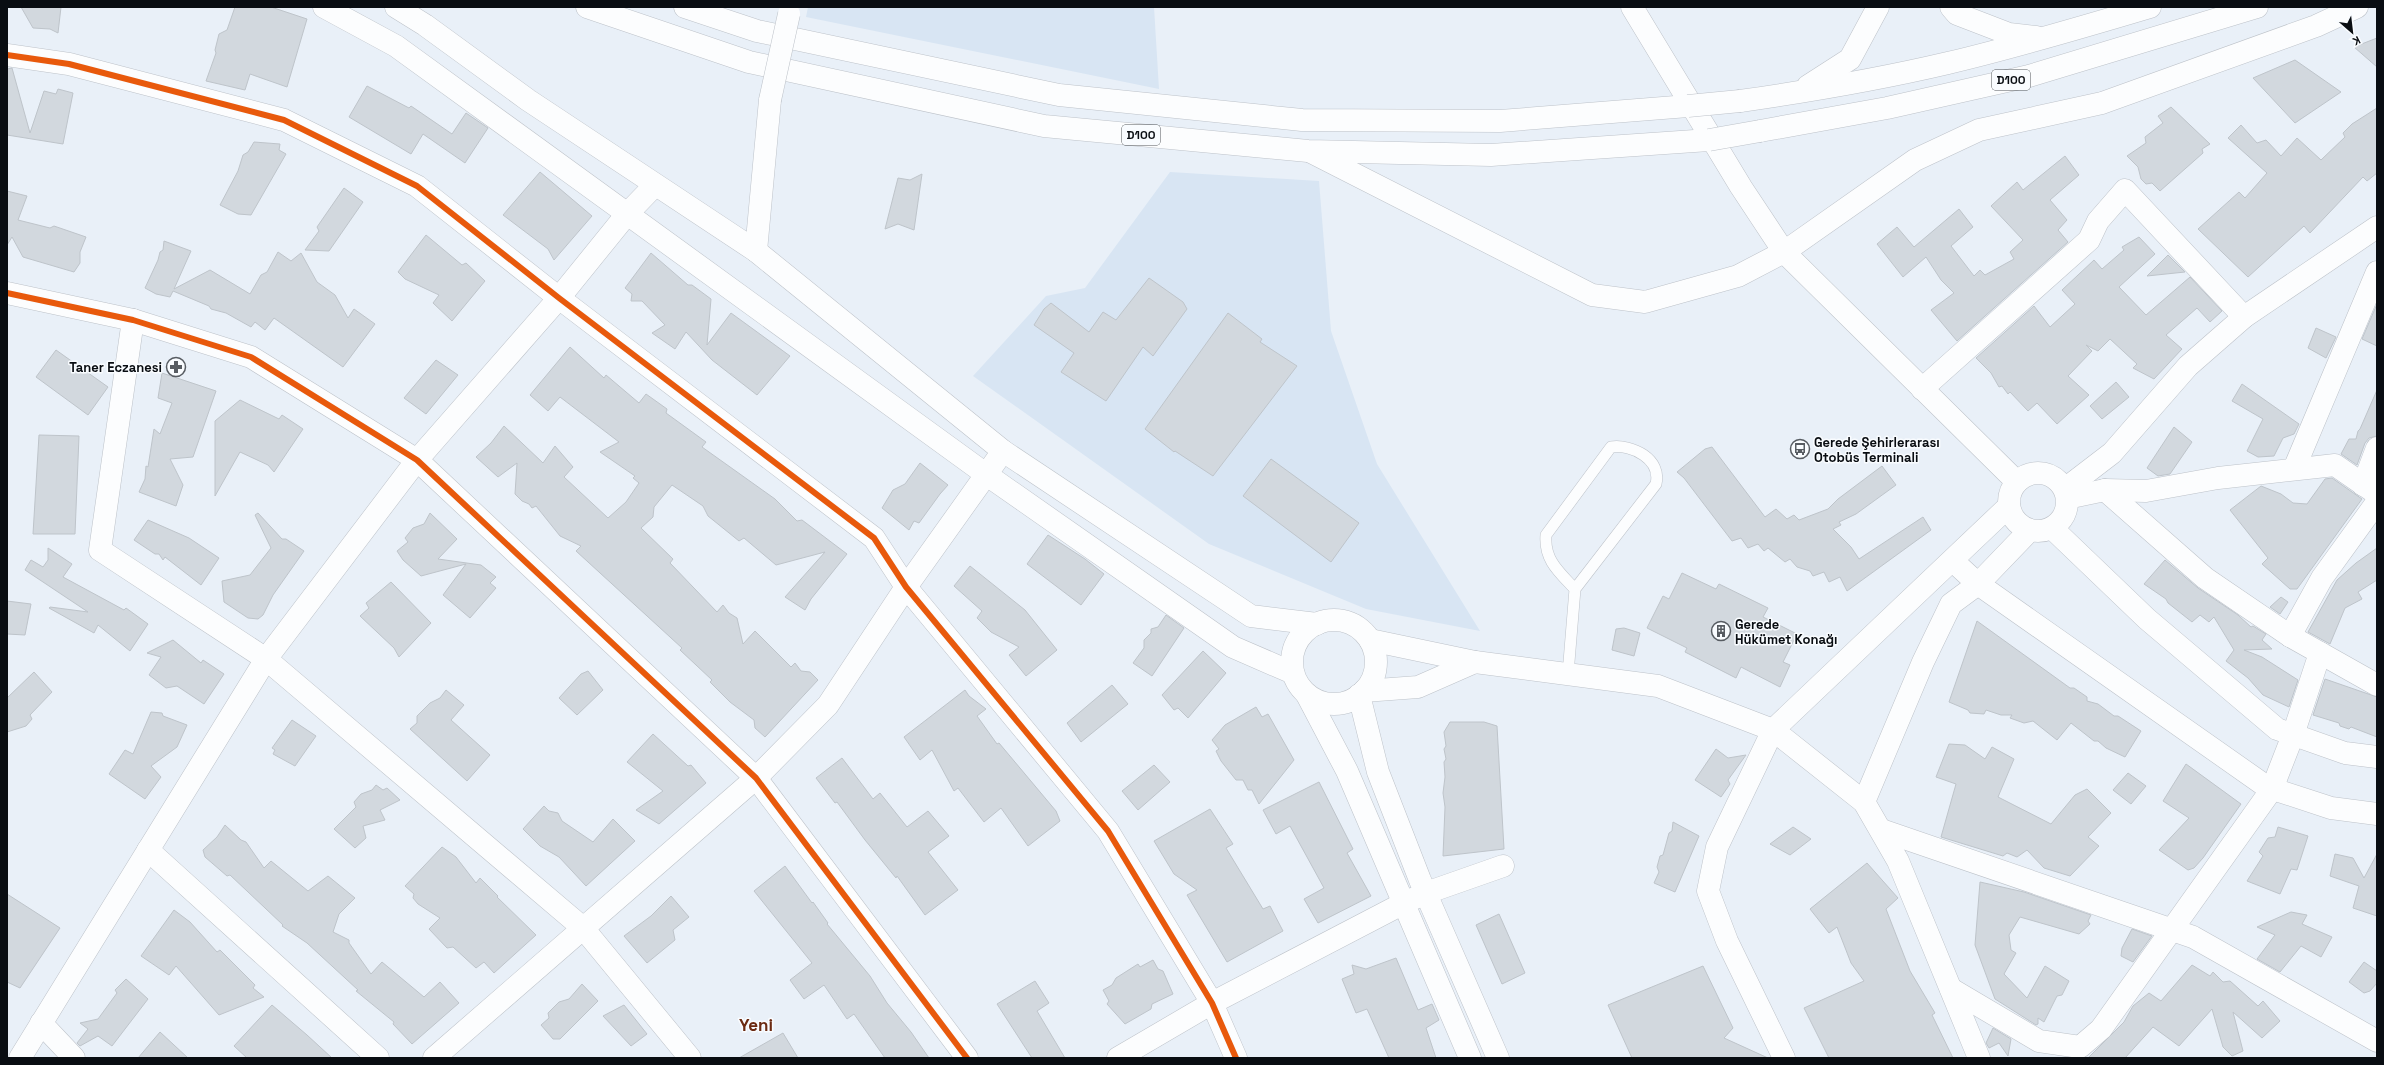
<svg xmlns="http://www.w3.org/2000/svg" width="2384" height="1065" font-family="'Space Grotesk',sans-serif">
	<style>
		.built { fill: #d8e5f3 }
		.building { fill: #d2d8de; stroke: #bec4ca }
		.lines { fill: none; stroke-linecap: round; stroke-linejoin: round }
		.service-casing { stroke: #bdc2c9; stroke-width: 12 }
		.minor-casing { stroke: #bdc2c9; stroke-width: 23 }
		.tertiary-casing { stroke: #bdc2c9; stroke-width: 23 }
		.secondary-casing { stroke: #bdc2c9; stroke-width: 23 }
		.trunk-casing { stroke: #bdc2c9; stroke-width: 23 }
		.service { stroke: #fcfdfe; stroke-width: 11 }
		.minor { stroke: #fcfdfe; stroke-width: 22 }
		.tertiary { stroke: #fcfdfe; stroke-width: 22 }
		.secondary { stroke: #fcfdfe; stroke-width: 22 }
		.trunk { stroke: #fcfdfe; stroke-width: 22 }
		.trunk-bridge-casing { stroke: #bdc2c9; stroke-width: 23; stroke-linecap: butt }
		.trunk-bridge { stroke: #fcfdfe; stroke-width: 22 }
		.cycleway-casing { stroke: #f9fcff; stroke-width: 8 }
		.cycleway { stroke: #e8590c; stroke-width: 6 }
		.labels { text-anchor: middle; stroke-width: 3; stroke-linejoin: round; paint-order: stroke }
		.shield { fill: #f9fcff; stroke: #515559; stroke-width: 1 }
		.shield-label { font-size: 12px; font-weight: bold; fill: #090d12 }
		.poi-label { font-size: 13px; font-weight: bold; fill: #090d12; stroke: #f9fcff; text-anchor: start }
		.district-label { font-size: 17px; font-weight: bold; fill: #6b2a12; stroke: #f9fcff }
	</style>
	<rect width="100%" height="100%" fill="#e9f0f8"/>
	<g class="built">
		<path d="M808,7H1154L1159,89L806,17Z"/>
		<path d="M1170,172L1319,181L1331,331L1377,464L1480,631L1366,609L1209,544L973,376L1046,296L1085,288Z"/>
	</g>
	<g class="building">
		<path d="M21,7H61L58,33L50,29L33,28Z"/>
		<path d="M235,7H271L307,19L287,87L250,74L245,90L206,81L216,53L215,50L219,34L227,30Z"/>
		<path d="M2377,38V67L2354,47Z"/>
		<path d="M2295,60L2341,92L2295,123L2253,78Z"/>
		<path d="M12,68L30,133L44,91L56,94L58,89L73,93L63,144L7,135V69Z"/>
		<path d="M367,86L409,108L411,106L452,134L466,113L488,128L465,163L423,134L411,154L349,117Z"/>
		<path d="M2171,107L2210,144L2202,149L2203,153L2160,191L2152,183L2146,184L2141,179L2138,167L2127,156L2146,143L2145,137L2163,123L2158,116Z"/>
		<path d="M2377,108V173L2367,181L2363,177L2310,233L2304,226L2248,277L2198,229L2239,192L2245,198L2267,173L2228,138L2241,125L2257,143L2266,140L2281,156L2297,138L2321,160L2345,137L2343,133L2352,124Z"/>
		<path d="M254,142L280,144L279,150L286,154L251,215L238,214L220,205L238,171L243,155L248,152Z"/>
		<path d="M2065,156L2079,175L2050,200L2067,220L2058,230L2068,242L1957,341L1931,310L1954,293L1941,280L1926,257L1903,277L1877,244L1897,227L1914,247L1959,209L1973,227L1951,246L1974,276L1980,270L1985,275L2014,259L2010,252L2023,240L1991,206L2017,182L2023,190Z"/>
		<path d="M540,172L592,216L554,260L548,249L503,215Z"/>
		<path d="M922,174L914,230L898,224L885,229L898,178L910,180Z"/>
		<path d="M344,188L363,202L329,251L305,250L319,231L317,227Z"/>
		<path d="M7,191L27,196L18,220L50,228L54,226L86,237L80,252V263L74,272L23,257L12,237L7,245Z"/>
		<path d="M426,235L462,265L466,263L485,281L452,321L433,303L439,295L405,279L398,272Z"/>
		<path d="M2139,237L2155,254L2119,287L2146,315L2190,277L2222,311L2210,322L2197,308L2166,335L2182,349L2154,379L2133,368L2137,364L2110,339L2098,351L2086,345L2092,351L2068,376L2089,395L2057,424L2037,403L2028,411L2010,392L2008,394L2002,386L1999,387L1991,373L1976,358L2034,306L2050,327L2075,304L2062,290L2094,260L2102,269L2124,250L2122,247Z"/>
		<path d="M164,241L191,251L174,289L210,270L250,294L261,275L267,272L278,252L291,261L301,253L317,282L335,295L348,318L354,309L375,324L343,367L274,318L265,330L255,322L251,327L226,313L211,309L209,306L173,291L170,297L156,294L145,288L158,260L160,252L163,250Z"/>
		<path d="M651,253L688,285H692L711,299L707,345L731,313L790,356L757,395L712,360L686,332L675,349L652,333L665,325L642,301H631L632,294L625,288Z"/>
		<path d="M2168,255L2185,272L2147,276Z"/>
		<path d="M1149,278L1183,302L1187,309L1153,356L1143,347L1106,401L1061,372L1074,353L1034,325L1044,309L1051,303L1089,332L1103,312L1116,320Z"/>
		<path d="M2377,304V346L2362,339Z"/>
		<path d="M1228,313L1262,339L1260,342L1297,366L1213,476L1175,451L1174,452L1145,429Z"/>
		<path d="M2316,328L2336,337L2326,358L2308,348Z"/>
		<path d="M570,347L604,378L606,375L639,403L646,394L667,409L666,413L706,442L702,447L775,499L797,521L802,520L847,554L811,599L805,610L785,597L825,552L776,565L744,538L739,541L708,516L703,506L672,485L654,507L653,517L641,528L673,559L670,563L717,612L723,605L729,613L737,618L743,644L755,631L791,667L795,663L801,671L810,672L818,680L765,737L755,728L754,720L730,702L710,682L712,680L680,650L682,648L576,551L581,546L560,536L536,506L532,508L529,504L522,501L515,494L517,463L498,477L476,457L491,443L504,426L543,463L555,446L573,467L564,477L608,518L626,502L639,483L633,478L635,476L600,452L619,442L560,397L548,411L530,395Z"/>
		<path d="M56,350L108,387L88,415L36,377Z"/>
		<path d="M436,360L458,375L426,414L404,398Z"/>
		<path d="M162,373L216,391L193,457L170,459L183,485L176,506L139,492L145,479L146,466L148,467L154,429L160,434L172,403L158,398Z"/>
		<path d="M2116,382L2129,397L2102,419L2090,406Z"/>
		<path d="M2242,384L2299,424L2294,434L2283,438L2274,456L2258,457L2247,451L2263,419L2232,401Z"/>
		<path d="M2377,390V436L2369,438L2365,443L2357,465L2341,454L2349,439H2356L2358,431L2360,429Z"/>
		<path d="M240,400L279,419L282,415L303,429L274,472L268,465L240,452L215,496V421Z"/>
		<path d="M2174,427L2192,442L2170,474L2158,476L2147,468Z"/>
		<path d="M39,435L79,436L75,534H33Z"/>
		<path d="M1712,447L1765,517L1776,509L1787,519L1794,515L1799,520L1828,509L1838,499L1882,466L1896,485L1856,514L1839,522L1841,525L1833,529L1851,547L1859,559L1923,517L1931,530L1847,591L1840,577L1829,582L1824,572L1813,576L1810,571L1797,567L1790,559L1785,562L1768,548L1764,551L1758,544L1748,548L1741,538L1732,541L1684,478L1677,472L1705,449Z"/>
		<path d="M1271,459L1359,523L1331,562L1243,496Z"/>
		<path d="M920,463L948,485L940,494L919,523L914,521L909,530L882,508L893,490L905,484Z"/>
		<path d="M2332,478L2362,499L2297,589H2290L2262,564L2268,558L2230,510L2261,486L2281,494L2293,503L2307,504L2325,479Z"/>
		<path d="M258,513L282,539H286L304,551L273,595L263,615L258,619L248,618L224,602L222,581L250,575L271,548L255,515Z"/>
		<path d="M430,513L457,539L438,559L481,565L496,577L490,583L496,588L470,618L443,595L466,564L421,576L403,560L397,551L408,542L405,538L413,528L424,524Z"/>
		<path d="M148,520L189,538L219,558L201,585L165,557L163,560L159,554H155L134,540Z"/>
		<path d="M1048,535L1085,559L1104,574L1081,605L1027,564Z"/>
		<path d="M48,548L72,564L63,577L124,610L126,608L148,624L130,651L98,625L94,633L49,608L50,607L88,612L25,570L31,560L43,567L48,560Z"/>
		<path d="M2377,548V580L2358,592L2362,599L2345,608L2330,644L2308,632L2337,580L2356,563Z"/>
		<path d="M2165,560L2198,588L2238,615L2251,627L2253,626L2266,634L2262,640L2272,649L2244,650L2262,657L2298,680L2289,707L2263,695L2248,678L2226,661L2234,650L2214,617L2209,622L2200,615L2192,622L2168,603L2166,599L2144,584Z"/>
		<path d="M970,566L1025,610L1057,650L1026,676L1009,655L1019,647L991,632L977,618L982,611L954,586Z"/>
		<path d="M1682,573L1716,589L1719,584L1768,608L1763,617L1797,634L1783,662L1790,665L1780,687L1741,667L1736,678L1685,652L1687,648L1647,628L1663,596L1669,599Z"/>
		<path d="M391,582L431,623L399,657L394,648L360,616L369,608L366,603Z"/>
		<path d="M2281,597L2288,602L2280,614L2270,607Z"/>
		<path d="M7,601L31,604L25,635L7,634Z"/>
		<path d="M1166,615L1184,628L1152,676L1133,663L1144,648V640L1151,633V629L1158,627Z"/>
		<path d="M1977,621L2070,688H2074L2087,697V701L2098,704L2114,716H2118L2141,731L2125,757L2106,748L2098,741H2094L2071,723L2057,740L2033,721L2024,723L2010,718L2012,715H2001L1986,710L1984,714L1970,713L1968,710L1949,702Z"/>
		<path d="M1624,628L1640,633L1634,656L1612,650L1616,629Z"/>
		<path d="M173,640L201,663L203,660L224,674L204,704L177,686L166,688L149,675L161,657L147,653Z"/>
		<path d="M1203,651L1226,673L1188,718L1178,708L1174,710L1162,695Z"/>
		<path d="M588,671L603,690L577,715L559,698L581,674Z"/>
		<path d="M34,672L52,692L30,715L32,719L26,726L7,732V698Z"/>
		<path d="M2325,679L2377,697V737L2351,727L2349,729L2340,726L2339,723L2313,715Z"/>
		<path d="M1112,685L1128,704L1081,742L1067,723Z"/>
		<path d="M446,690L464,705L451,720L490,755L467,781L410,729L417,723V716L430,703L440,698Z"/>
		<path d="M965,690L969,696L986,709L977,716L997,744L999,743L1056,811L1060,821L1028,846L1001,808L984,822L958,788L954,791L932,750L920,760L904,737Z"/>
		<path d="M1256,707L1262,717L1268,714L1294,760L1259,804L1252,790H1248L1243,780H1236L1221,761L1216,751L1219,749L1212,740L1225,725Z"/>
		<path d="M151,712L162,713L163,716L187,725L177,747L151,766L161,777L145,799L109,774L125,750L133,754Z"/>
		<path d="M292,720L316,736L295,766L273,754L275,750L272,748Z"/>
		<path d="M1450,722H1484L1497,726L1504,849L1443,856L1445,807L1443,793L1445,777L1444,762L1446,759L1444,749L1446,746L1444,732Z"/>
		<path d="M653,734L688,766L691,765L706,783L659,824L636,810L663,791L627,762Z"/>
		<path d="M1949,744L1965,745L1985,759L1992,747L2014,759L1998,797L2051,824L2075,795L2087,789L2111,813L2088,837L2099,846L2070,876L2044,868L2027,850L2017,857L2007,853L2003,856L1941,837L1956,784L1936,777Z"/>
		<path d="M1716,749L1728,758L1746,755L1728,780L1730,784L1721,797L1695,780Z"/>
		<path d="M842,758L873,799L880,793L907,827L928,811L949,836L928,852L958,890L925,915L897,876L896,878L865,840L837,802L835,803L816,778Z"/>
		<path d="M2186,764L2241,804L2203,858L2194,868L2188,870L2159,850L2189,818L2163,801Z"/>
		<path d="M1154,765L1170,782L1138,810L1122,791Z"/>
		<path d="M2128,773L2146,786L2131,804L2113,790Z"/>
		<path d="M1319,782L1353,849L1347,853L1371,896L1318,923L1304,899L1324,888L1290,826L1276,834L1263,810Z"/>
		<path d="M376,785L383,790L387,788L400,800L380,810L385,820L363,826L366,838L355,848L334,829L356,807L354,802L361,794L372,790Z"/>
		<path d="M544,806L549,811L558,813L562,821L593,842L613,819L635,841L586,886L559,857L540,846L523,829Z"/>
		<path d="M1210,809L1233,844L1226,848L1263,909L1270,906L1283,931L1227,962L1187,895L1197,890L1174,874L1154,841Z"/>
		<path d="M1673,822L1699,836L1675,892L1654,883L1659,872L1657,867L1660,856L1663,855L1669,833L1672,831Z"/>
		<path d="M225,825L241,840L246,842L264,868L271,861L308,891L328,876L355,898L339,914L333,932L349,940V943L371,974L382,962L424,997L440,982L459,1003L412,1044L393,1024L394,1022L356,991L358,990L307,943L282,926L283,925L230,875L227,876L205,857L203,850L217,837Z"/>
		<path d="M1793,827L1811,839L1790,855L1770,844Z"/>
		<path d="M2278,827L2308,836L2297,870L2291,869L2280,894L2247,881L2263,856L2259,852L2268,838L2275,837Z"/>
		<path d="M442,847L456,857L476,883L480,878L498,896L497,897L536,935L494,973L484,962L476,968L453,947L447,948L429,929L440,918L418,904L413,898L414,894L405,886Z"/>
		<path d="M2335,854L2353,858L2364,878L2377,854V916L2353,908L2359,886L2330,876Z"/>
		<path d="M1867,863L1898,898L1886,909L1910,971L1935,1013L1932,1015L1953,1058H1829L1804,1008L1864,981L1851,963L1837,927L1829,933L1810,909Z"/>
		<path d="M785,866L812,903L813,902L828,923L827,924L870,976L887,1003L911,1032L929,1058H885L854,1014L847,1019L824,985L804,999L790,980L812,963L754,891Z"/>
		<path d="M1980,882L2024,892L2091,915L2088,921L2090,924L2079,934L2020,917L2009,935L2011,950L2016,953L2004,974L2027,998L2045,966L2069,981L2062,995L2057,996L2044,1022L2038,1018V1024L2036,1025L1995,999L1975,945Z"/>
		<path d="M7,894L60,928L20,988L7,982Z"/>
		<path d="M671,896L689,917L673,930L675,940L647,963L624,936L651,916Z"/>
		<path d="M174,910L190,922L217,952L220,950L255,985L253,988L264,997L219,1015L176,966L169,975L141,956Z"/>
		<path d="M2291,912L2307,915L2302,924L2332,937L2321,957L2301,946L2280,972L2257,959L2275,935L2257,927Z"/>
		<path d="M1499,914L1525,973L1502,984L1476,925Z"/>
		<path d="M2132,929L2152,936L2133,962L2121,956L2122,948Z"/>
		<path d="M1396,958L1418,1010L1432,1004L1439,1020L1426,1028L1436,1058H1389L1367,1009L1356,1013L1342,979L1354,974L1352,965L1366,969Z"/>
		<path d="M1153,960L1158,969L1163,971L1173,994L1152,1004L1151,1009L1125,1024L1107,1004L1109,1001L1103,990L1112,985L1116,978L1138,964L1140,967Z"/>
		<path d="M2364,962L2377,971V983L2370,991L2364,993L2349,982Z"/>
		<path d="M2192,965L2210,976L2213,972L2223,982L2230,981L2258,1006L2263,1001L2280,1021L2262,1038L2233,1012L2243,1051L2232,1056L2223,1047L2212,1009L2179,1046L2153,1027L2125,1058H2088L2124,1022L2133,1006L2149,993L2161,1001Z"/>
		<path d="M1703,966L1733,1028L1724,1038L1768,1058H1632L1608,1005Z"/>
		<path d="M126,979L148,999L112,1046L98,1036L80,1046L77,1043L88,1029L80,1023L98,1019L117,993L115,990Z"/>
		<path d="M1035,981L1049,1003L1037,1011L1065,1058H1032L997,1004Z"/>
		<path d="M582,984L598,1001L560,1039H553L541,1025L549,1018L548,1013L559,1002L569,999Z"/>
		<path d="M272,1005L307,1035L332,1058H247L234,1046Z"/>
		<path d="M624,1005L647,1034L631,1046L603,1016Z"/>
		<path d="M1993,1028L2011,1039L2008,1056L1999,1043L1989,1048L1986,1043Z"/>
		<path d="M160,1032L188,1058H138Z"/>
		<path d="M783,1033L798,1058H739Z"/>
	</g>
	<g class="lines">
		<defs>
			<path id="service" d="M1568,674L1575,589L1656,484C1662,459 1632,444 1611,447L1546,535C1544,560 1559,572 1575,589"/>
			<g id="minor">
				<path d="M7,55L69,64L284,120L417,186L559,298L874,538L906,587L1108,831L1212,1003L1236,1058"/>
				<path d="M1784,252L1915,160L1979,130L2102,103L2316,26L2357,7"/>
				<path d="M7,293L133,320L251,357L417,460L756,778L967,1058"/>
				<path d="M133,320L100,550L266,659L583,928L690,1058"/>
				<path d="M1922,389L2089,240L2098,221L2125,190L2244,317"/>
				<path d="M2294,469L2377,272"/>
				<path d="M2363,485L2377,448"/>
				<path d="M2065,489L2112,453L2188,366L2244,317L2377,227"/>
				<path d="M2105,490L2205,578L2290,636L2377,685"/>
				<path d="M2067,498L2105,490L2146,491L2218,478L2335,465L2377,494"/>
				<path d="M2290,636L2322,578L2377,502"/>
				<path d="M1773,730L1717,847L1708,891L1727,941L1784,1058"/>
				<path d="M1881,830L2193,937L2377,1041"/>
				<path d="M148,850L378,1058"/>
				<path d="M1951,989L2039,1041L2080,1047L2101,1029L2272,789L2293,735L2320,653"/>
				<path d="M41,1023L74,1058"/>
				<path d="M20,1058L266,659L417,460L559,298L627,214L655,185"/>
				<path d="M434,1058L756,778L828,705L906,587L1003,451"/>
				<path d="M1118,1058L1212,1003L1404,903L1426,893L1503,866"/>
			</g>
			<g id="tertiary">
				<path d="M1632,7L1741,187L1784,252L2017,482"/>
				<circle cx="2038" cy="502" r="29"/>
				<path d="M2052,528L2147,619L2277,729L2345,753L2377,757"/>
				<path d="M1953,561L1978,584L2267,787L2331,808L2377,814"/>
				<circle cx="1334" cy="662" r="42"/>
				<path d="M1370,640L1475,662L1658,686L1773,730L1864,802L1898,861L1979,1058"/>
				<path d="M1364,691L1418,687L1475,662"/>
				<path d="M1307,695L1347,771L1470,1058"/>
				<path d="M1359,695L1378,772L1420,880L1498,1058"/>
				<path d="M1773,730L2009,506"/>
				<path d="M1864,802L1923,662L1951,604L1978,584L2029,531"/>
			</g>
			<g id="secondary">
				<path d="M324,7L396,46L987,475L1233,647L1293,673"/>
				<path d="M756,251L1003,451L1251,616L1317,624"/>
			</g>
			<g id="trunk">
				<path d="M396,7L425,25L528,100L756,251L770,100"/>
				<path d="M587,7L749,62L1044,126L1308,151L1491,155L1709,140"/>
				<path d="M685,7L757,31L1059,95L1302,120L1500,121L1688,106"/>
				<path d="M1951,7L1957,14L2009,34L2036,37"/>
				<path d="M1808,86L1850,59L1878,7"/>
				<path d="M1740,101C1810,91 1880,79 1948,63C2016,47 2083,27 2150,7"/>
				<path d="M1760,131L1887,108L2029,76L2257,7"/>
				<path d="M1313,153L1592,295L1645,302L1738,276L1784,252"/>
			</g>
		</defs>
		<use href="#service" class="service-casing"/>
		<use href="#minor" class="minor-casing"/>
		<use href="#tertiary" class="tertiary-casing"/>
		<use href="#secondary" class="secondary-casing"/>
		<use href="#trunk" class="trunk-casing"/>
		<use href="#service" class="service"/>
		<use href="#minor" class="minor"/>
		<use href="#tertiary" class="tertiary"/>
		<use href="#secondary" class="secondary"/>
		<use href="#trunk" class="trunk"/>
		<defs>
			<g id="trunk-bridge">
				<path d="M770,100L789,14"/>
				<path d="M1688,106L1740,101"/>
				<path d="M1709,140L1760,131"/>
			</g>
		</defs>
		<use href="#trunk-bridge" class="trunk-bridge-casing"/>
		<use href="#trunk-bridge" class="trunk-bridge"/>
		<defs>
			<g id="cycleway">
				<path d="M7,55L69,64L284,120L417,186L559,298L874,538L906,587L1108,831L1212,1003L1236,1058"/>
				<path d="M7,293L133,320L251,357L417,460L756,778L967,1058"/>
			</g>
		</defs>
		<use href="#cycleway" class="cycleway-casing"/>
		<use href="#cycleway" class="cycleway"/>
	</g>
	<defs>
		<symbol id="pharmacy-ring" viewBox="-11 -11 22 22"><circle r="9.5" fill="#f9fcff" stroke="#575c62" stroke-width="1.5"/><path d="M-2-6h4v4h4v4h-4v4h-4v-4h-4v-4h4Z" fill="#575c62"/></symbol>
		<symbol id="bus-ring" viewBox="-11 -11 22 22"><circle r="9.5" fill="#f9fcff" stroke="#575c62" stroke-width="1.5"/><path d="M-5-6H5V4H4V6H2V4H-2V6H-4V4H-5ZM-3.5-4V0h7V-4ZM-3.5 1.2v1.5H-2V1.2ZM2 1.2v1.5H3.5V1.2Z" fill="#575c62"/></symbol>
		<symbol id="building-ring" viewBox="-11 -11 22 22"><circle r="9.5" fill="#f9fcff" stroke="#575c62" stroke-width="1.5"/><path d="M-4-6H4V6H1V3H-1V6H-4ZM-2.5-4.3h1.7v1.8h-1.7ZM.8-4.3h1.7v1.8H.8ZM-2.5-1h1.7V.8h-1.7ZM.8-1h1.7V.8H.8Z" fill="#575c62"/></symbol>
	</defs>
	<g fill-rule="evenodd">
		<use href="#pharmacy-ring" x="165" y="356" width="22" height="22"/>
		<use href="#bus-ring" x="1789" y="438" width="22" height="22"/>
		<use href="#building-ring" x="1710" y="620" width="22" height="22"/>
	</g>
	<g class="labels">
		<g class="shield">
			<rect x="1992" y="70" width="38" height="20" rx="3"/>
			<rect x="1122" y="125" width="38" height="20" rx="3"/>
		</g>
		<g class="shield-label">
			<text x="2011" y="84">D100</text>
			<text x="1141" y="139">D100</text>
		</g>
		<g class="poi-label">
			<text x="162" y="372" text-anchor="end">Taner Eczanesi</text>
			<text x="1814" y="447">Gerede Şehirlerarası<tspan x="1814" dy="15">Otobüs Terminali</tspan></text>
			<text x="1735" y="629">Gerede<tspan x="1735" dy="15">Hükümet Konağı</tspan></text>
		</g>
		<g class="district-label">
			<text x="756" y="1031">Yeni</text>
		</g>
	</g>
	<rect width="2384" height="1065" fill="none" stroke="#090d12" stroke-width="16"/>
	<g transform="translate(2352 32) rotate(152)" stroke="#f9fcff" stroke-width="3" paint-order="stroke">
	<path d="M0-3L7 15L0 10L-7 15Z" fill="#090d12"/>
	<text y="-6" font-size="11" font-weight="bold" text-anchor="middle" fill="#090d12">K</text>
	</g>
</svg>
